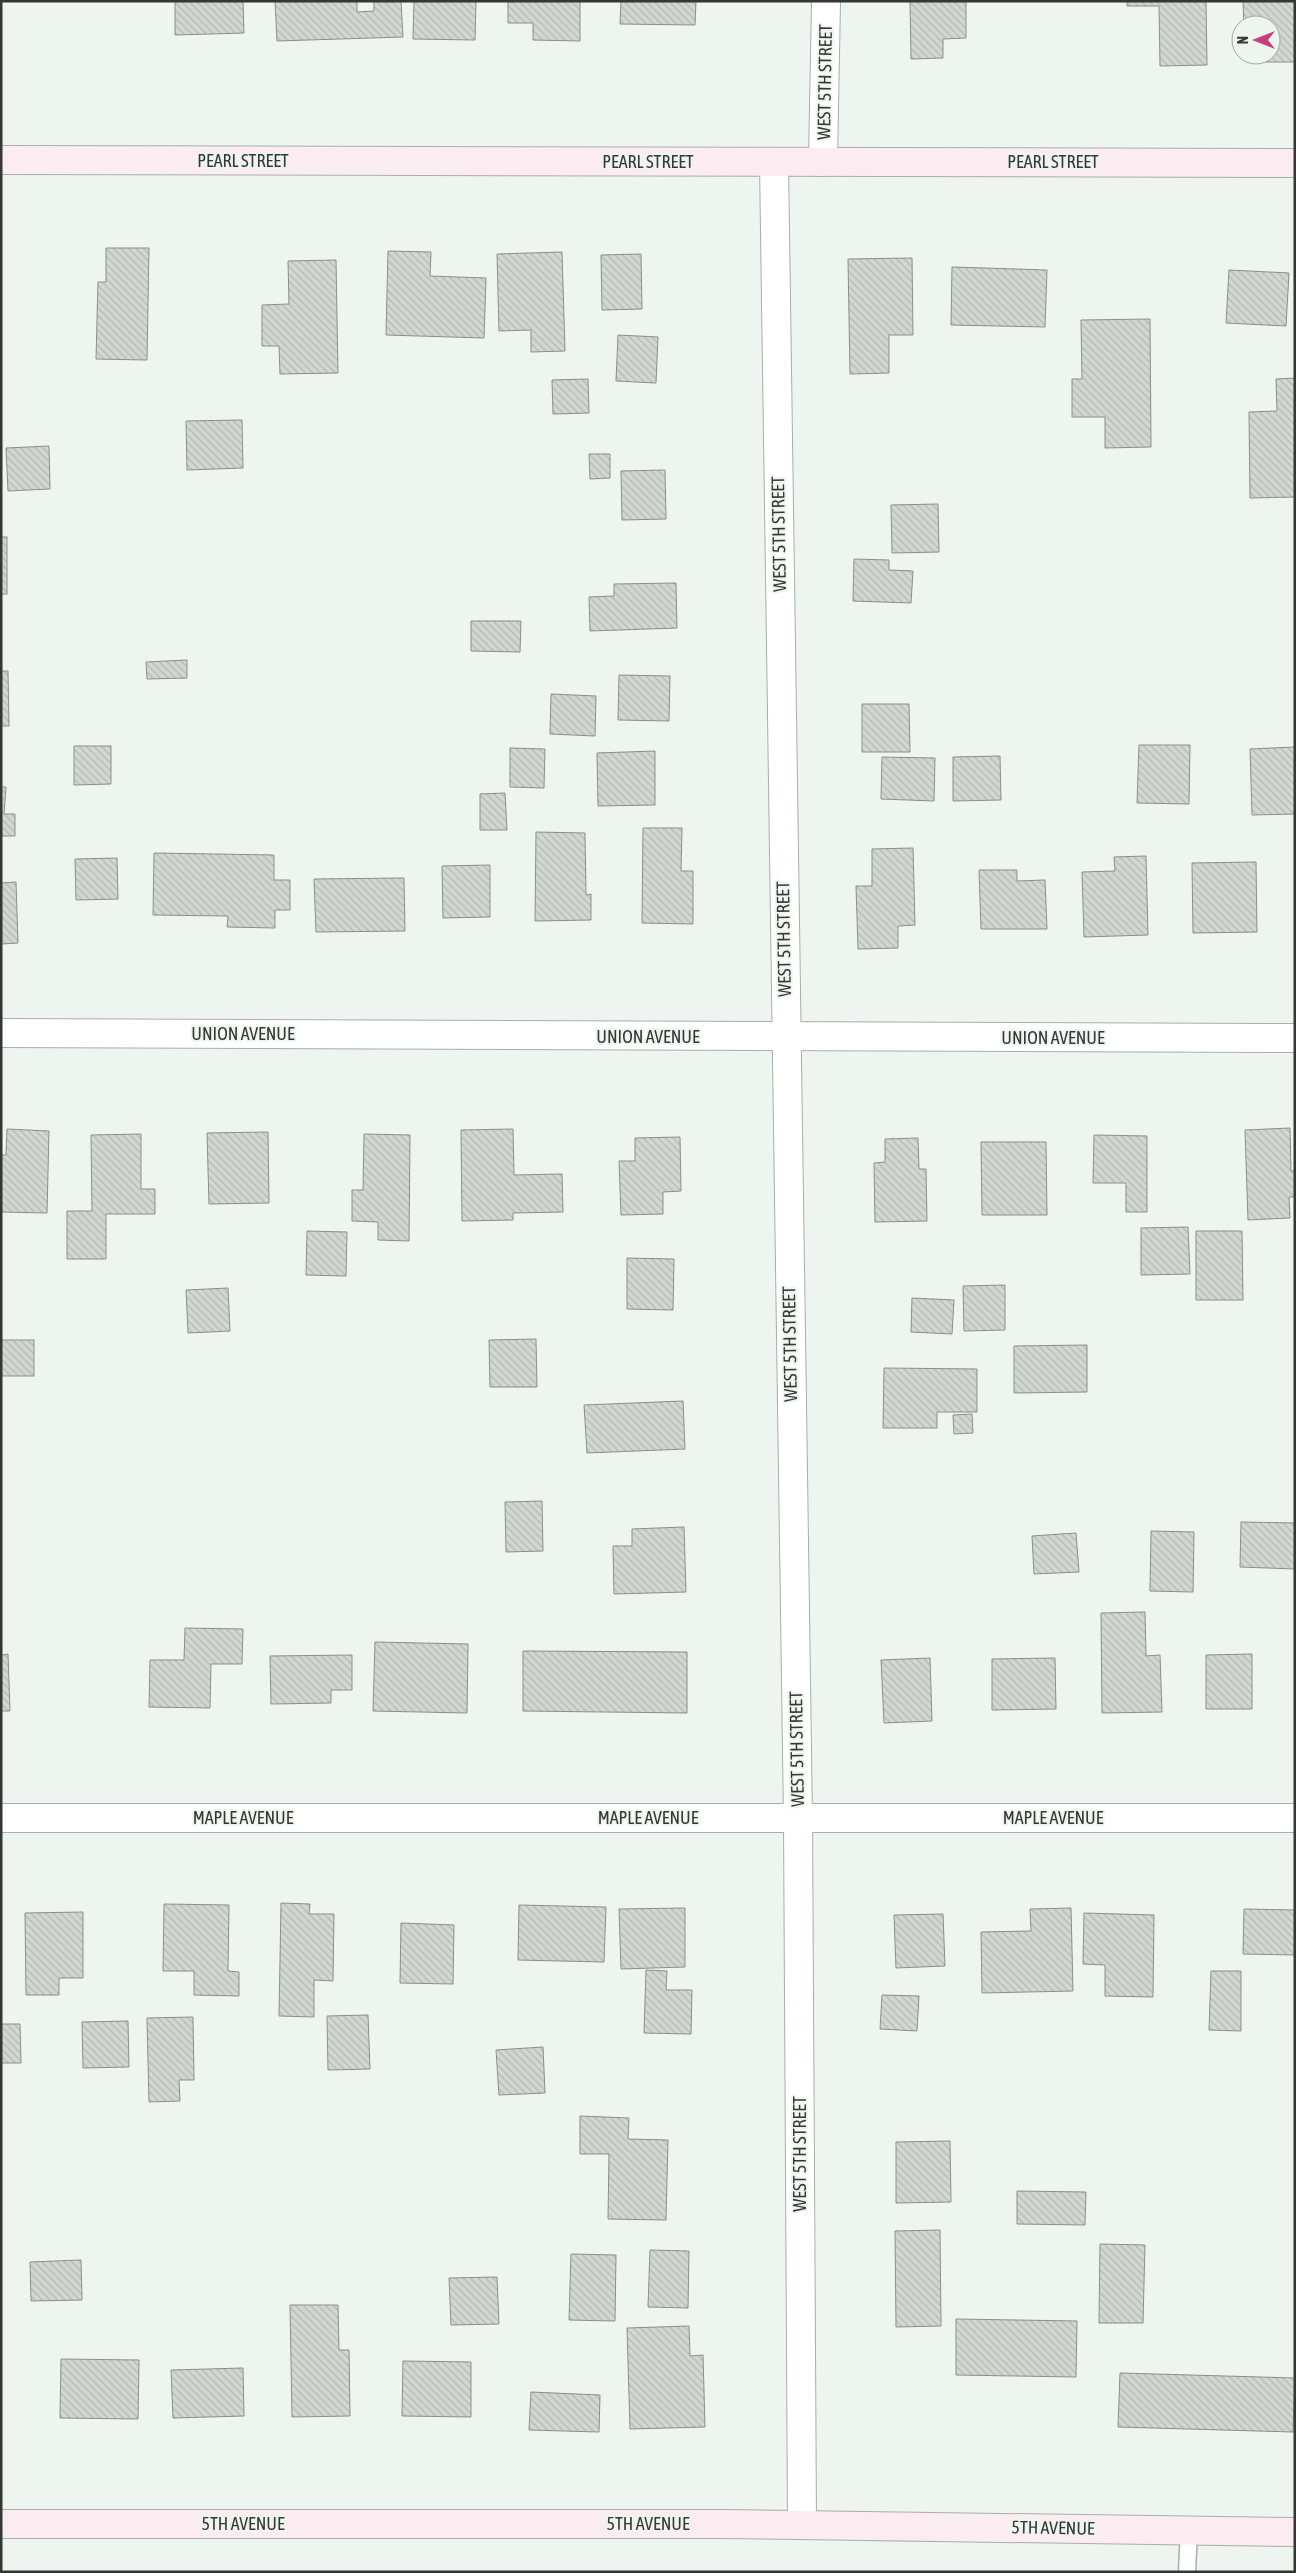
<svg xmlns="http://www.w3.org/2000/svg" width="1296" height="2573" font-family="'Asap Condensed',sans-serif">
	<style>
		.building { fill: url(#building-back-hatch); stroke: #8a8f8c }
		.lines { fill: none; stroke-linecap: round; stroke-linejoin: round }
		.lane-casing { stroke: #a8aeab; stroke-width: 19 }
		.street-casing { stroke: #a8aeab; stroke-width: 30 }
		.secondary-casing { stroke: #a8aeab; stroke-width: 30 }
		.lane { stroke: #fff; stroke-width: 16 }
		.street { stroke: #fff; stroke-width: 28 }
		.secondary { stroke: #fbecf1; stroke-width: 28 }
		.labels { text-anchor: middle; stroke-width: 4; stroke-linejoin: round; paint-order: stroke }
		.street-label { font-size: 18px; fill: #343735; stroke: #eef4f0 }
	</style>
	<defs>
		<pattern id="building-back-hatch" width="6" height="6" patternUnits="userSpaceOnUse" patternTransform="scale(1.25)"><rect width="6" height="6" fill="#d1d7d3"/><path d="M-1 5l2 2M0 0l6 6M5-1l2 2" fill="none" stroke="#b4b9b6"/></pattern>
	</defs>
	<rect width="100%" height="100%" fill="#eef4f0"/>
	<g class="building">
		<path d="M175,1H243L244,33L175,35Z"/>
		<path d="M275,1H357V12L374,11V1H401L403,37L277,41Z"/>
		<path d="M414,1H476L475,40L413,39Z"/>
		<path d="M508,1H580V41L533,40V23H508Z"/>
		<path d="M621,1H696L695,25L620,24Z"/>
		<path d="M910,1H966V38L943,39V58L911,59Z"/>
		<path d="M1127,1H1206L1207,65L1160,66L1159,6H1127Z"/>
		<path d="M1243,1H1295V62H1261V55H1271V25H1244Z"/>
		<path d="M106,248H149L147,360L96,359L98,282H106Z"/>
		<path d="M388,251L431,252L430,276L486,278L484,338L386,335Z"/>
		<path d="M562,252L565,351L531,352V330L499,331L497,254Z"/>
		<path d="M641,254L642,309L602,310L601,255Z"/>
		<path d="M912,258L913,335H889V373L850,374L848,259Z"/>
		<path d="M336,260L338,373L280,374L279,346H262V305L289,304L288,261Z"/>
		<path d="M952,267L1047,270L1045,327L951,325Z"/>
		<path d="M1229,270L1289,273L1286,326L1226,323Z"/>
		<path d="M1150,319L1151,447L1105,448V417H1072V379H1082L1081,320Z"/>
		<path d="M618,335L658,337L656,383L616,381Z"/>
		<path d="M1295,378V497L1250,498L1249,412L1277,411L1276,379Z"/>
		<path d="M588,379L589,413L553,414L552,380Z"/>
		<path d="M242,420L243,468L187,470L186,421Z"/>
		<path d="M49,446L50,489L8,491L6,448Z"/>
		<path d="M589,454H610V478L590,479Z"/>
		<path d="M665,470L666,519L622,520L621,471Z"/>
		<path d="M938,504L939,552L892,553L891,505Z"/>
		<rect x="1" y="537" width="6" height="57"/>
		<path d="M854,559L889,560V570L913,571L911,603L853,601Z"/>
		<path d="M676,583L677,628L590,631L589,597L614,596V584Z"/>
		<path d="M471,621H521L520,652L471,651Z"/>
		<path d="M187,660V678L147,679L146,662Z"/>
		<path d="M1,671H8L9,726H1Z"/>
		<path d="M619,675L670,676L669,721L618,720Z"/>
		<path d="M551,694L596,696L595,736L550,734Z"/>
		<path d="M862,704H909L910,752H862Z"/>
		<path d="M1139,745H1190L1189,804L1137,803Z"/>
		<path d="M74,746H111V784L74,785Z"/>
		<path d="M1295,747V814L1252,815L1250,749Z"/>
		<path d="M510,748L545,749L544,788L510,787Z"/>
		<path d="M655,751V805L598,806L597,753Z"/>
		<path d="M1000,756L1001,800L953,801V757Z"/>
		<path d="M882,757L935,758L934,801L881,799Z"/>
		<path d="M1,787H6L4,814H15V836H1Z"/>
		<path d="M505,793L507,830H480V794Z"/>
		<path d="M643,828H682L681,871H693V924L642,923Z"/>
		<path d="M536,832L585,833L586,895L591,894V920L535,921Z"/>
		<path d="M913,848L915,925L898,926V948L858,949L856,886H872V849Z"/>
		<path d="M154,853L274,855V880H290V910H275V928L227,927L228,916L153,915Z"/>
		<path d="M1146,856L1148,935L1084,937L1082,872L1115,871L1114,857Z"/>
		<path d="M117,858L118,899L76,900L75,859Z"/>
		<path d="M1256,862L1257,932L1193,933L1192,863Z"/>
		<path d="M490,865V917L443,918L442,866Z"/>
		<path d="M979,870H1017V881L1045,880L1047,929H981Z"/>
		<path d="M404,878L405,931L316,932L314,879Z"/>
		<path d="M16,882L18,943L1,944V883Z"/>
		<path d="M1290,1128L1291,1171H1295V1197H1289L1290,1218L1248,1220L1245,1130Z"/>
		<path d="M7,1129L49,1131L47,1213L1,1212V1155H6Z"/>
		<path d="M513,1129L514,1175L562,1174L563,1212L513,1213V1220L462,1221L461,1130Z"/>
		<path d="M268,1132L269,1203L209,1204L207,1133Z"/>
		<path d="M141,1134V1189H155V1214H106V1259H67V1211H92L91,1135Z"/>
		<path d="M364,1134L410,1135L409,1241L378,1240V1222L352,1221V1190H363Z"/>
		<path d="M1094,1135L1147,1136V1212H1126V1183H1093Z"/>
		<path d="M680,1137L681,1191L663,1192V1214L621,1215L619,1161H635V1138Z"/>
		<path d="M918,1138L919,1169H926L927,1221L875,1222L874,1163L885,1162V1139Z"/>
		<path d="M981,1142H1046L1047,1215H982Z"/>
		<path d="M1188,1227L1190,1274L1141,1275V1228Z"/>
		<path d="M307,1231L347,1232L346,1276L306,1275Z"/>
		<path d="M1196,1231H1242L1243,1300H1196Z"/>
		<path d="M627,1258L674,1259L673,1310L627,1309Z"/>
		<path d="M1005,1285V1330L964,1331L963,1286Z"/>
		<path d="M228,1288L230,1331L188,1333L186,1290Z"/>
		<path d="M912,1298L954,1300L952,1334L911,1332Z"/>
		<path d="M536,1339L537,1387H490L489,1340Z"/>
		<rect x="1" y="1340" width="33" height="36"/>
		<path d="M1087,1345V1392L1014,1393V1346Z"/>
		<path d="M884,1368L977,1369V1412H937V1428H883Z"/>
		<path d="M683,1401L685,1449L587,1453L584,1405Z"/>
		<path d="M972,1414L973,1433L954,1434L953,1415Z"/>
		<path d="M542,1501L543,1551L506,1552L505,1502Z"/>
		<path d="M1241,1522L1295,1523V1569L1240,1567Z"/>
		<path d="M684,1527L686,1592L614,1594L613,1546H632V1529Z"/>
		<path d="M1151,1531L1194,1532L1193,1592L1150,1591Z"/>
		<path d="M1076,1533L1079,1572L1034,1574L1032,1536Z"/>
		<path d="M1145,1612L1146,1656L1160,1655L1162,1712L1102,1713L1101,1613Z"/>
		<path d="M185,1628L243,1629L242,1664H211L210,1708L149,1707L150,1660H184Z"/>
		<path d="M375,1642L468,1644L467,1713L373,1711Z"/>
		<path d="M523,1651L687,1652V1713L523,1711Z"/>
		<path d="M8,1654L10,1711H1V1655Z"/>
		<path d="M1252,1654V1709H1206V1655Z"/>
		<path d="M352,1655V1690H331V1703L271,1704L270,1656Z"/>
		<path d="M930,1658L932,1721L884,1723L881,1660Z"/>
		<path d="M1055,1658L1056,1709L992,1710V1659Z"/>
		<path d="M281,1903L310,1904L309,1914H334L333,1981L314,1980V2017L279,2016Z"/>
		<path d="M164,1904L229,1905L228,1971L239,1972V1996L194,1995V1971H163Z"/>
		<path d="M519,1905L606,1907L604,1962L518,1960Z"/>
		<path d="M685,1908V1967L621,1969L619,1909Z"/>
		<path d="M1071,1908L1073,1991L982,1993L981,1932L1031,1931L1030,1909Z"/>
		<path d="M1244,1909L1295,1910V1955L1243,1954Z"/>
		<path d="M83,1912V1978H59V1995H26L25,1913Z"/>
		<path d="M1084,1913L1154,1915L1153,1997L1105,1996V1965L1083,1964Z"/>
		<path d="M943,1914L945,1966L896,1968L894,1915Z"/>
		<path d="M401,1923L454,1925L453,1984L400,1983Z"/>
		<path d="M646,1970L667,1971L666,1990H692L691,2034L644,2033Z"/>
		<path d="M1211,1971H1241V2031L1209,2030Z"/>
		<path d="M882,1995L919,1996L917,2031L880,2029Z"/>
		<path d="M368,2015L370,2069L328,2070L327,2016Z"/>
		<path d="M193,2017L194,2080H179L180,2101L149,2102L147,2018Z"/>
		<path d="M128,2021L129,2067L83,2068L82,2022Z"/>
		<path d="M1,2024H20L21,2063H1Z"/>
		<path d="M543,2047L545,2093L499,2095L496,2050Z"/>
		<path d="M580,2116L629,2118L628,2139L668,2140L666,2220L608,2219L609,2154H580Z"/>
		<path d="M950,2141L951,2202L896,2203V2142Z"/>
		<path d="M1017,2191L1086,2192L1085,2225L1017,2224Z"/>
		<path d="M940,2230L941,2326L896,2327L895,2231Z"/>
		<path d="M1100,2244L1145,2245L1143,2323H1099Z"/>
		<path d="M650,2250L689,2251L688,2308L648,2307Z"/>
		<path d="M571,2254L616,2255L615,2321L569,2320Z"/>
		<path d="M81,2260L82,2300L31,2301L30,2262Z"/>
		<path d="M497,2277L499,2324L451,2325L449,2278Z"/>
		<path d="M290,2305H338L339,2350H349L350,2416L292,2417Z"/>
		<path d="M956,2319L1077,2321L1076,2377L956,2375Z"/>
		<path d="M689,2326L690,2356L703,2355L705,2427L630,2429L627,2328Z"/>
		<path d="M61,2359L139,2360L138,2419L60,2418Z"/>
		<path d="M403,2361L471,2362V2417L402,2416Z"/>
		<path d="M243,2368L244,2416L173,2418L171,2370Z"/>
		<path d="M1120,2373L1295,2378L1293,2432L1118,2427Z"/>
		<path d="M531,2392L600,2395L599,2432L529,2430Z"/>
	</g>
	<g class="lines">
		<defs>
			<path id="lane" d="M1187,2572L1189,2530"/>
			<g id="street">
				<path d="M774,162L798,1818L802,2525"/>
				<path d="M823,162L826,1"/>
				<path d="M1,1033L1295,1038"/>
				<path d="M1,1818H1295"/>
			</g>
			<g id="secondary">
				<path d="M1,160L1295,163"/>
				<path d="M1,2524H723L1295,2532"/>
			</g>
		</defs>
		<use href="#lane" class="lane-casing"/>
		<use href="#street" class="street-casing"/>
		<use href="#secondary" class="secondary-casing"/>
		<use href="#lane" class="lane"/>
		<use href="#street" class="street"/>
		<use href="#secondary" class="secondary"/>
	</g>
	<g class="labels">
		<g class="street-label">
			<text transform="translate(825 82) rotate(-89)" y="6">WEST 5TH STREET</text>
			<text x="243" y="167">PEARL STREET</text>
			<text x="648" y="168">PEARL STREET</text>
			<text x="1053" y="168">PEARL STREET</text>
			<text transform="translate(779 534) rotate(-91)" y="6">WEST 5TH STREET</text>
			<text transform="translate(784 939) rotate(-91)" y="6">WEST 5TH STREET</text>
			<text x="243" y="1040">UNION AVENUE</text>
			<text x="648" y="1043">UNION AVENUE</text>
			<text x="1053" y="1044">UNION AVENUE</text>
			<text transform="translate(790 1344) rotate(-91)" y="6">WEST 5TH STREET</text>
			<text transform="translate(797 1749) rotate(-91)" y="6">WEST 5TH STREET</text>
			<text x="243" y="1824">MAPLE AVENUE</text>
			<text x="648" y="1824">MAPLE AVENUE</text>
			<text x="1053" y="1824">MAPLE AVENUE</text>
			<text transform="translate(800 2154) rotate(-90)" y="6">WEST 5TH STREET</text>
			<text x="243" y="2530">5TH AVENUE</text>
			<text x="648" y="2530">5TH AVENUE</text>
			<text transform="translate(1053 2528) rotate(1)" y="6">5TH AVENUE</text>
		</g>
	</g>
	<rect width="1296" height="2573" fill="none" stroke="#343735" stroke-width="5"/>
	<g transform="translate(1256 40) rotate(270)"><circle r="24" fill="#eef4f0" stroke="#a4a8a5"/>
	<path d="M0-4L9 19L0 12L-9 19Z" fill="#c63e7a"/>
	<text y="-8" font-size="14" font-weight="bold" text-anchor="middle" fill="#343735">N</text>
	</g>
</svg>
